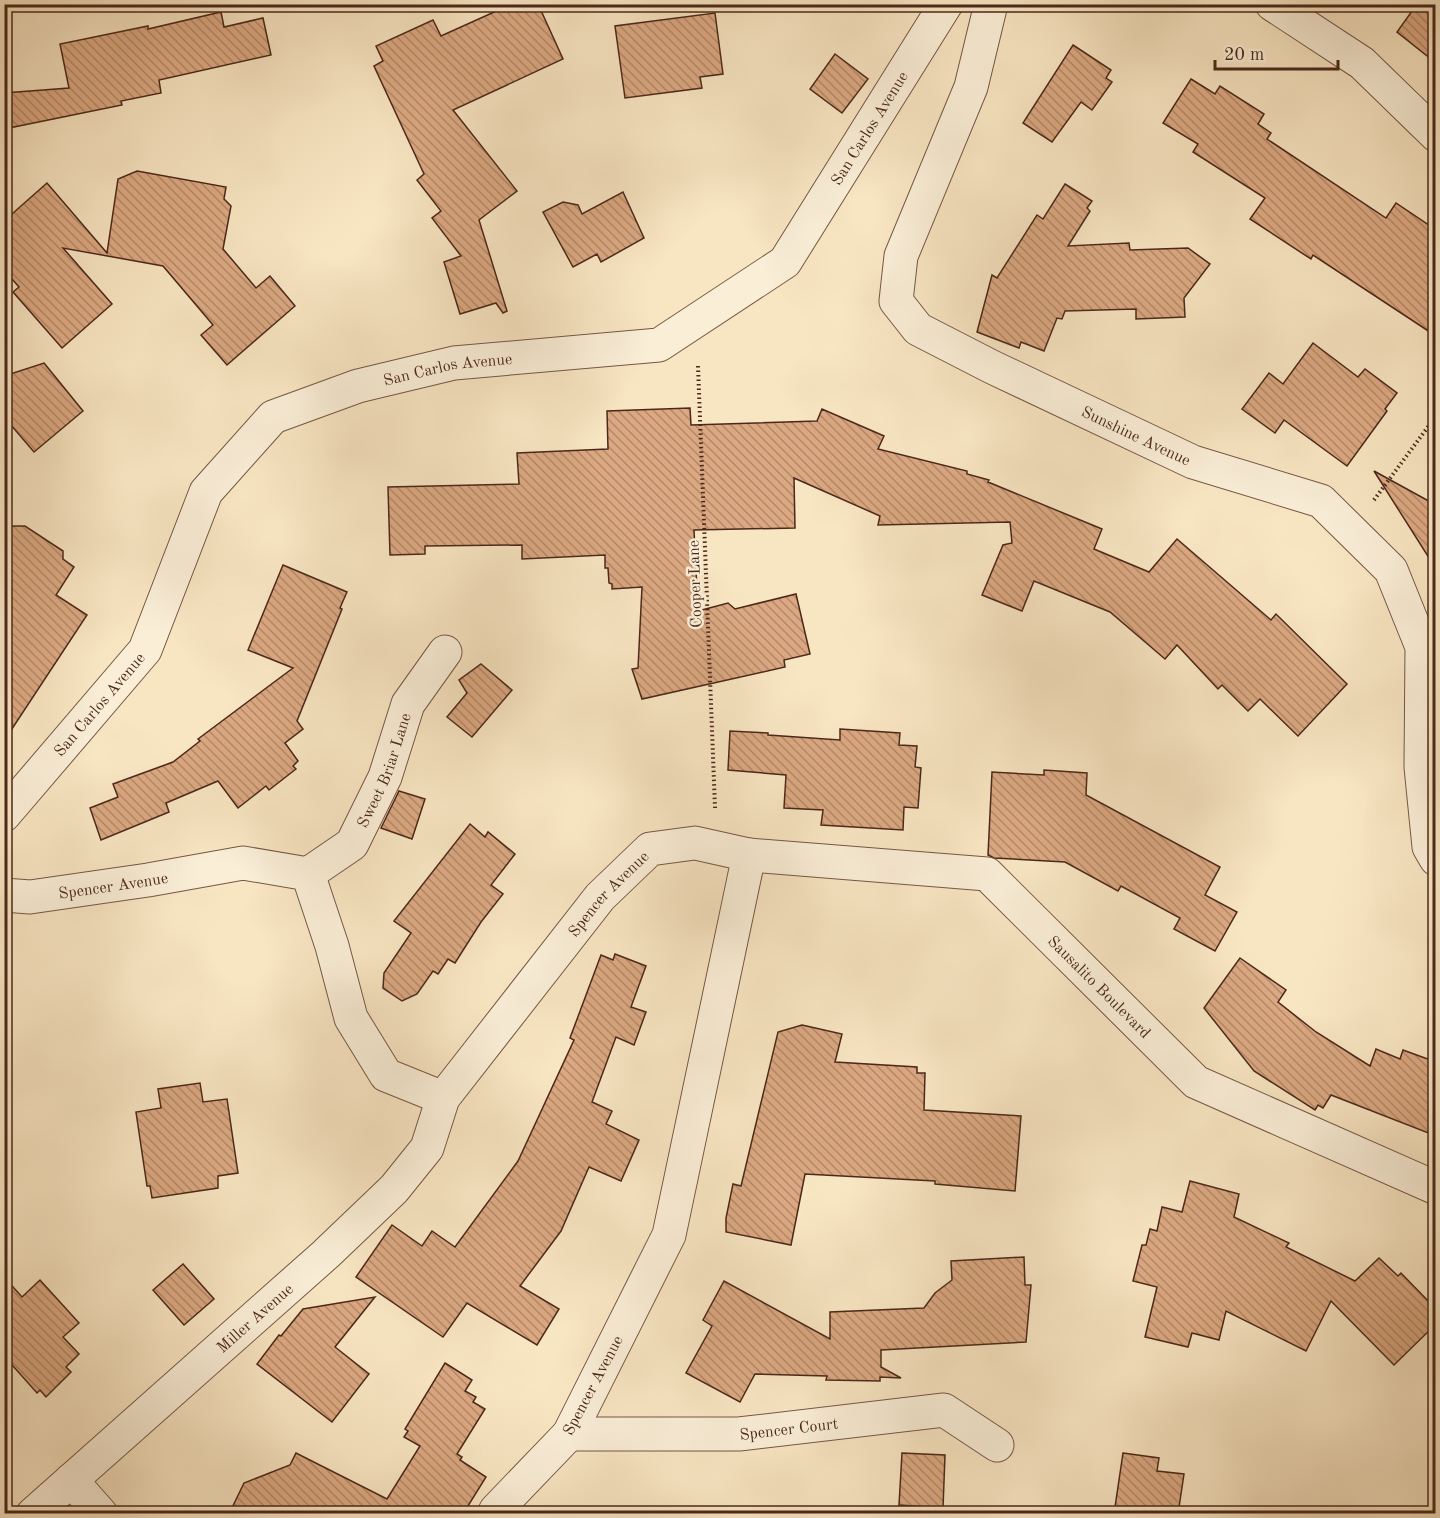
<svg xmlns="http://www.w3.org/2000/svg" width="1440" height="1518" font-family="'Old Standard TT',serif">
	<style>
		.building { fill: url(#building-back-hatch); stroke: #4b281a; stroke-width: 1.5 }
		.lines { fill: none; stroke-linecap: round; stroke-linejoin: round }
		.minor-casing { stroke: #765744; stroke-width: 35 }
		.path { stroke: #4b281a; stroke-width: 4; stroke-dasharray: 1.5 3; stroke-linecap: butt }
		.minor { stroke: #faeed7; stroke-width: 33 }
		.labels { text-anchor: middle; stroke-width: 5; stroke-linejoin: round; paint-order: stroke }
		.street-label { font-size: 16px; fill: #4b281a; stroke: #faeed7 }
	</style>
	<defs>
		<pattern id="building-back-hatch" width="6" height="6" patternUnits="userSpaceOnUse" patternTransform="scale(1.5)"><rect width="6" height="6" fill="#dba881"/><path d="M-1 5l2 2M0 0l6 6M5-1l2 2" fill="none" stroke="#b48969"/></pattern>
	</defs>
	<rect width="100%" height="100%" fill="#f8e5c2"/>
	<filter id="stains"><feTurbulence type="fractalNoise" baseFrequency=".00333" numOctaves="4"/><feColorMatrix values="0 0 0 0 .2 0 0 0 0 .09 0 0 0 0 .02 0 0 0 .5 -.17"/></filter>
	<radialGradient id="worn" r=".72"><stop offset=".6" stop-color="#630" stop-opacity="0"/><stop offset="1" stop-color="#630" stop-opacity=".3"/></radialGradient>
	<g class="building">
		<path d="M512,4H538L563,59L453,110L517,191L479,220L507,311L503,313L496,303L460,314L444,262L461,256L432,218L441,211L417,180L424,174L374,66L383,61L376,46L433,20L441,36Z"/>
		<path d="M1417,4H1436V63L1397,32Z"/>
		<path d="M221,12L224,27L263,18L271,55L159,80L161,93L121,101L122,105L4,129V93L69,88L60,44L148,26V29Z"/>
		<path d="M715,13L723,74L700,77L702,88L625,98L615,26Z"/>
		<path d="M1073,45L1111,70L1106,78L1112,82L1092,110L1081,102L1052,142L1023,123Z"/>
		<path d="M835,54L868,79L842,113L810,89Z"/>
		<path d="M1191,79L1215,94L1220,86L1264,114L1258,124L1271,133L1267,139L1386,218L1396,203L1436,230V336L1313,255L1311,259L1250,219L1265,198L1193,152L1198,144L1163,123Z"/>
		<path d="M137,171L226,187L224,199L231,206L223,249L256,288L270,276L295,306L227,365L201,335L213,325L163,266L63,248L112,304L62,348L13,292L19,287L4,270V221L47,183L107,253L118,179Z"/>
		<path d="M1065,184L1092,201L1087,208L1090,211L1068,246L1129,243L1130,250L1188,248L1210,264L1184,298L1185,317L1136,319V309L1065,311L1062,319L1057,318L1044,351L1021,342L1019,348L977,332L992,275L997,278L1037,215L1043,219Z"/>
		<path d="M623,192L644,238L601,262L597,254L573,267L543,212L563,202L578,205L582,214Z"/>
		<path d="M1313,343L1358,377L1365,369L1397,393L1385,409L1387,411L1347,466L1284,420L1275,433L1242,409L1269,373L1283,384Z"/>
		<path d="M44,363L83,411L34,452L4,417V376Z"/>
		<path d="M690,408L691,425L817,421L822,409L884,436L878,449L967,471V474L989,480L988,482L1102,529L1094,549L1149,572L1177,539L1271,620L1276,614L1347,684L1298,736L1260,699L1248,711L1222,685L1218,689L1177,645L1165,659L1110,612L1034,581L1022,611L982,595L1003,545L1012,543L1010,522L878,525L880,516L794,478L795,528L694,530L698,611L728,603L735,609L796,594L810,654L784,660L785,667L642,699L632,669L638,668L642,587L612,589V584L609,583L608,568H605V555L522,559V545L425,546V554L390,555L388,487L519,484L517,453L608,449L607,411Z"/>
		<path d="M1374,471L1436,505V569Z"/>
		<path d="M11,526H25L63,551V559L74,567L56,595L87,615L4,741V539Z"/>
		<path d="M283,565L347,592L340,608L342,609L297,721L303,729L285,743L298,761L293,766L296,769L269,790L266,786L238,808L218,781L166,803L169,812L101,840L90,808L118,797L113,784L173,762L200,741L198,739L293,668L248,650Z"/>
		<path d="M481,664L512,690L472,737L447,717L467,693L459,680Z"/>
		<path d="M840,729L900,733L899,745L917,746L915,767L921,768L918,808L904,807L903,830L821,825L823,810L784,808L786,775L728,770L730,731L768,733V735L840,740Z"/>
		<path d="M1044,770L1087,773L1086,795L1220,867L1205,895L1237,912L1215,951L1174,929L1180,918L1121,886L1118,891L1065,862L994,858L988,855L992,772L1044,775Z"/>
		<path d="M399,791L425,799L412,839L381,828Z"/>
		<path d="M470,824L485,837L488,832L515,854L491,885L503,894L481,922L455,963L448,959L438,974L433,971L417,994L402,1001L383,988L384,973L411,933L394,921Z"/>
		<path d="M615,954L646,966L631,1007L646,1012L634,1045L616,1037L592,1102L612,1111L606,1124L639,1140L621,1181L589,1167L561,1231L520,1286L559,1309L537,1345L467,1303L443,1337L356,1277L392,1225L422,1246L432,1231L455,1247L518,1161L574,1040L570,1038L601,955L613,960Z"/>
		<path d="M1240,958L1286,990L1278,1002L1316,1032L1370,1066L1376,1049L1400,1059L1403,1050L1436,1062V1136L1331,1095L1323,1108L1318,1105L1315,1110L1254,1071L1204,1008Z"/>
		<path d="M802,1025L842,1034L835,1062L917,1067V1073H925L924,1110L1021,1116L1015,1191L935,1184V1181L805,1174L791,1245L726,1232V1218L733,1184L741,1186L778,1032Z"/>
		<path d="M200,1083L203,1102L227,1099L238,1173L218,1176V1188L152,1198L150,1186H147L136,1112L161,1108L158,1089Z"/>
		<path d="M1190,1181L1239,1194L1234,1217L1289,1243L1286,1247L1355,1281L1379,1258L1398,1276L1401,1273L1436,1309V1324L1394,1365L1331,1301L1306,1351L1226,1311L1219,1340L1192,1333L1188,1347L1145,1337L1157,1287L1133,1281L1142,1245H1146L1150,1229L1157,1231L1162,1207L1182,1212Z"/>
		<path d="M1024,1257L1025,1285H1031L1026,1342L881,1350V1367L901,1378L880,1377V1381L826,1380L827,1376L755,1374L740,1402L686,1373L712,1326L703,1320L724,1281L830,1339V1312L924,1308L935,1293L952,1280L951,1261Z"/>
		<path d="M183,1264L214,1299L184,1325L153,1290Z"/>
		<path d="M4,1277L22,1297L40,1280L79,1323L63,1337L79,1354L66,1367L71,1372L46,1397L40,1390L37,1393L4,1356Z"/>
		<path d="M375,1297L335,1347L369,1374L332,1422L257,1364L279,1335L281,1336L303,1309Z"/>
		<path d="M445,1363L472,1380L465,1391L476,1397L473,1402L485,1409L457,1454L462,1457L460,1460L486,1477L463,1514H229L244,1483L290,1465L296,1453L387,1499L420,1446L404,1437L408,1431L405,1429Z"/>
		<path d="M902,1453L945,1455L943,1508L899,1505Z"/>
		<path d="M1123,1453L1159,1458L1157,1471L1184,1474L1178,1514H1114Z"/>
	</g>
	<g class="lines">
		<defs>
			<g id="minor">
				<path id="s1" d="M991,4L971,87L901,256L896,301L918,329L992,367L1193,462L1321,501L1391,570L1422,647L1421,767L1429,847L1436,859"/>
				<path d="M1272,4L1362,63L1436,135"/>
				<path id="s2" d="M4,815L145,650L206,492L273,417L358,386L454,363L659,345L785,262L946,4"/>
				<path id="s3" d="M749,855L987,874L1196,1082L1436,1188"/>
				<path id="s4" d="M308,874L352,844L385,777L408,704L445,652"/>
				<path id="s5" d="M4,895L30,897L148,880L243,863L308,874L332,946L351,1018L386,1075L443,1098"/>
				<path id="s6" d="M569,1434H739L944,1410L997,1445"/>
				<path d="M71,1480L101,1514"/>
				<path id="s7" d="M33,1514L326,1254L394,1189L427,1148L443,1098L600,897L650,849L695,843L749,855L669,1235L569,1434L496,1510L494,1514"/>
			</g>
		</defs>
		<use href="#minor" class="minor-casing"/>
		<g class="path">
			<path d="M698,366L715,808"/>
			<path d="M1374,500L1436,416"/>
		</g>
		<use href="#minor" class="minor"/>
	</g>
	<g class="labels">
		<g class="street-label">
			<text dy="6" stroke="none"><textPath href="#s2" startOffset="1191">San Carlos Avenue</textPath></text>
			<text dy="6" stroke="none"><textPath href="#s2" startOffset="669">San Carlos Avenue</textPath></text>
			<text dy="6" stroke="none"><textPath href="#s1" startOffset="592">Sunshine Avenue</textPath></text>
			<text transform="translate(694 584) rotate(-92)" y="6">Cooper Lane</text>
			<text dy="6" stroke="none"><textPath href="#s2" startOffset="146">San Carlos Avenue</textPath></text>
			<text dy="6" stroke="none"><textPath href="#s4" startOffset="134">Sweet Briar Lane</textPath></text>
			<text dy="6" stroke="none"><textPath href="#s5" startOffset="110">Spencer Avenue</textPath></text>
			<text dy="6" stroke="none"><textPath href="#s7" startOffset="854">Spencer Avenue</textPath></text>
			<text dy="6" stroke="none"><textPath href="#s3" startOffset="398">Sausalito Boulevard</textPath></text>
			<text dy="6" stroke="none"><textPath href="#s7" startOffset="296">Miller Avenue</textPath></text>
			<text transform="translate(592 1385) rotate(-62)" y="6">Spencer Avenue</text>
			<text dy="6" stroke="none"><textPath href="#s6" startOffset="220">Spencer Court</textPath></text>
		</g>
	</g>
	<rect width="1440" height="1518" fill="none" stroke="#f8e5c2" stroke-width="24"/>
	<rect x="6" y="6" width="1428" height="1506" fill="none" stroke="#4b281a" stroke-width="3"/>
	<rect x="12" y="12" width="1416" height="1494" fill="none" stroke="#4b281a" stroke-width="1.5"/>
	<path d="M1215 60v9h123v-9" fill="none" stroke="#4b281a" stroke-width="3"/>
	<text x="1224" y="60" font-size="18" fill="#4b281a" stroke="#faeed7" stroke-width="4.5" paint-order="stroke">20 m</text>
	<rect width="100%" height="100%" filter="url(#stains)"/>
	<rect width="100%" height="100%" fill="url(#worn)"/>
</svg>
